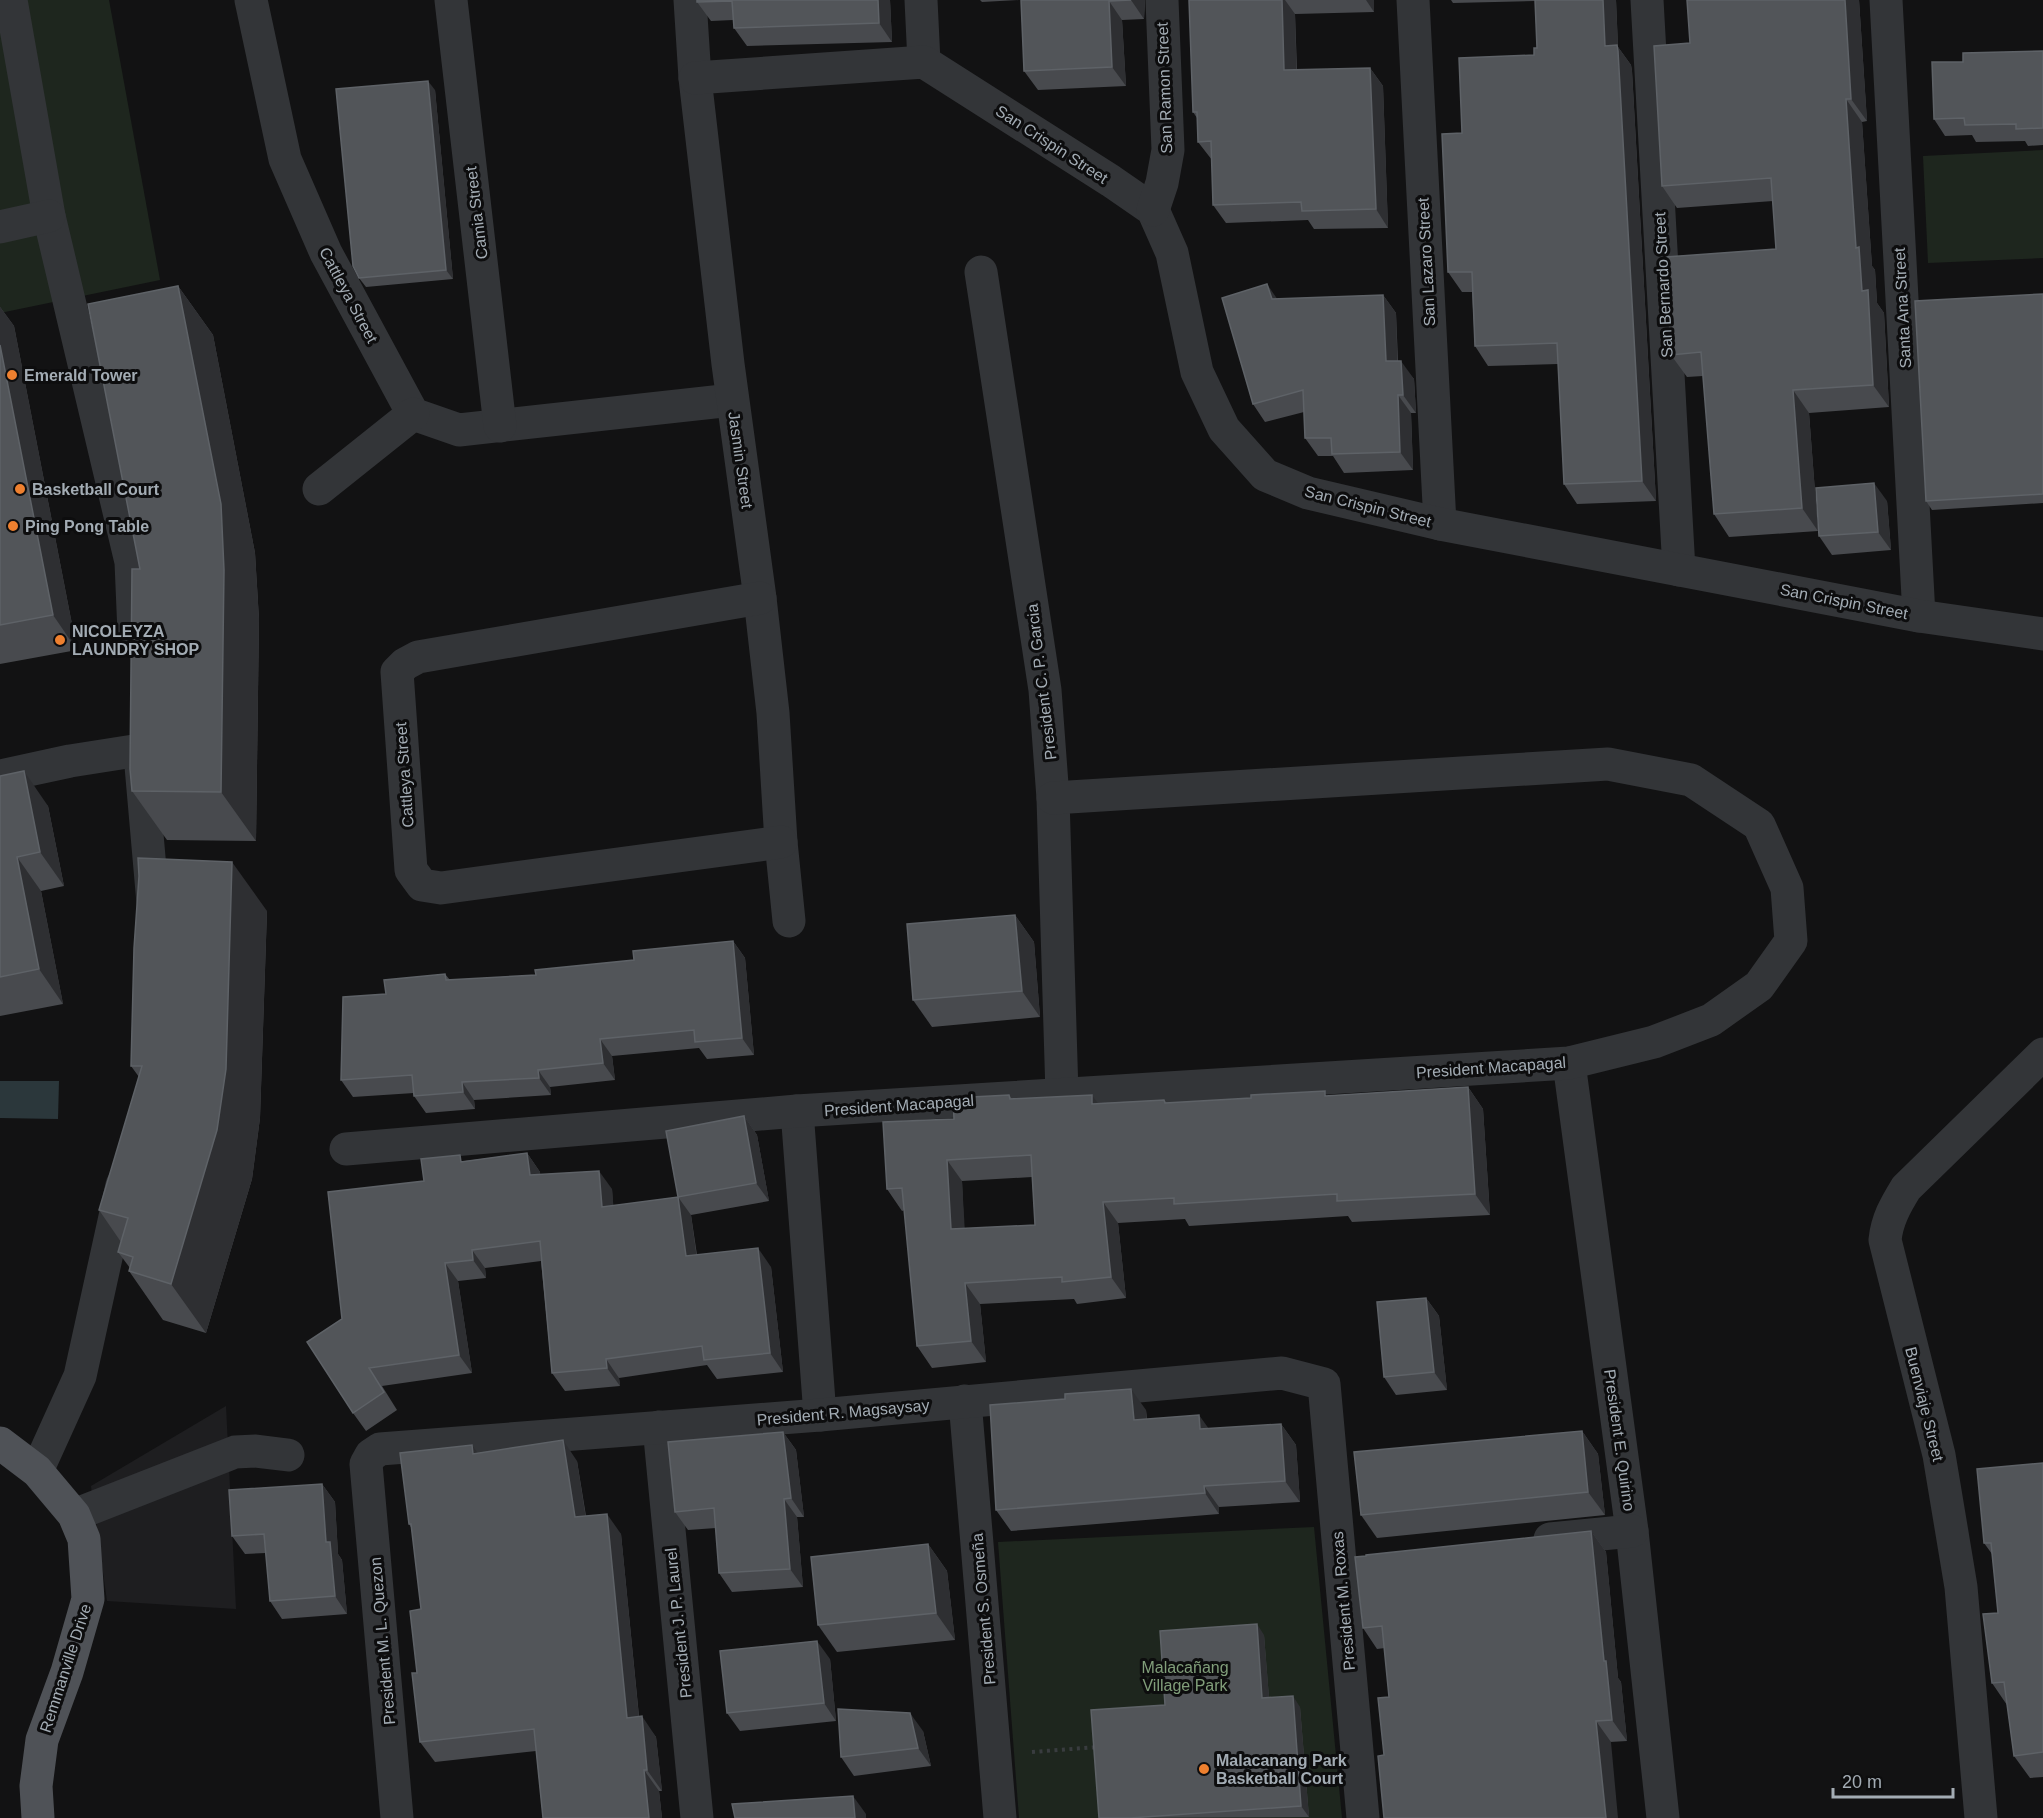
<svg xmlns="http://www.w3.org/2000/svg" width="2043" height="1818" font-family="Helvetica,sans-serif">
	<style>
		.built { fill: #1e1e20 }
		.green { fill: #1e261e }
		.water { fill: #2b373b }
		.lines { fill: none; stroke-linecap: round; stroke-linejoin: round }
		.path { stroke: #393c3f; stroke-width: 4; stroke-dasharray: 3 4.5; stroke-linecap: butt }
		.minor { stroke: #333538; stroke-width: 33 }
		.major { stroke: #4f5257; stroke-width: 33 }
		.wall { fill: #484a4e; fill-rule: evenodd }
		.shaded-wall { fill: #2e2f32 }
		.building { fill: #525559; stroke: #5e6267; stroke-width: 1.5; fill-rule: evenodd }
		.poi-dot { fill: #ee802f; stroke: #0d0d0e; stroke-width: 2 }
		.labels { text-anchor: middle; stroke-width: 6; stroke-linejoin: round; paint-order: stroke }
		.street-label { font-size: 16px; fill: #a3acb4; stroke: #0d0d0e }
		.poi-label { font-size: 16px; font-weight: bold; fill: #a3acb4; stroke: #0d0d0e; text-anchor: start }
		.park-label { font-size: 16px; fill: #819e7a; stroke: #0d0d0e }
	</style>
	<rect width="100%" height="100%" fill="#121213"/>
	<path class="built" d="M226,1406L236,1609L107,1601L91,1486Z"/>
	<g class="green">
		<path d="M0,0H109L160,280L0,313Z"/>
		<path d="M2043,150V258L1928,263L1923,156Z"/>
		<path d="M1314,1527L1342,1818H1019L998,1542Z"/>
	</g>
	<path class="water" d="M0,1081H59L58,1119L0,1118Z"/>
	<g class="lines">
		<path class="path" d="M1032,1752L1097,1747"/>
		<g class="minor">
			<path d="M11,0L49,216L131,562L134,633"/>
			<path d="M251,0L285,159L326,253L413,414L459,430L732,400"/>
			<path d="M451,0L500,426"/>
			<path d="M690,0L695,78L728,364L760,598L773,713L781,842L789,921"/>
			<path d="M921,0L924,62"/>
			<path d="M1413,0L1440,524"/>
			<path d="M1647,0L1679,570"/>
			<path d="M1886,0L1919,616"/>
			<path d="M695,78L924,62L1111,181L1153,210L1172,253L1197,372L1224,429L1265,475L1308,493L1440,524L1919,616L2043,634"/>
			<path d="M1153,210L1162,183L1168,150L1162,0"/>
			<path d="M0,227L49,216"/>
			<path d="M981,272L1045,690L1053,798L1062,1094"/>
			<path d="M319,489L413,414"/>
			<path d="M760,598L418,657L405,664L397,672L411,870L422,885L441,888L781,842"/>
			<path d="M141,766L153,903"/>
			<path d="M0,776L70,761L140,750"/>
			<path d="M1569,1063L1632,1531L1663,1818"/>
			<path d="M797,1111L820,1415"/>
			<path d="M346,1149L797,1111L1569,1063L1654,1042L1711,1020L1759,986L1791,941L1787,888L1759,825L1691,780L1608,764L1053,798"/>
			<path d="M965,1401L1000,1818"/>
			<path d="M659,1427L697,1818"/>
			<path d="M37,1471L80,1376L122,1185"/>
			<path d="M74,1515L235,1452L256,1451L288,1455"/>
			<path d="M1550,1539L1632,1531"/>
			<path d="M397,1818L366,1464L371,1455L380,1449L820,1415L1282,1373L1324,1384L1363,1818"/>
			<path d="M1981,1818L1961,1587L1939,1455L1885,1240C1887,1220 1895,1206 1906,1188L2043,1054"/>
		</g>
		<path class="major" d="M0,1443L37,1471L74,1515L84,1539L88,1599L67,1672L42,1740L36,1786L38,1818"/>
	</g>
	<g class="wall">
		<path d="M697,0H890L892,42L747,46L734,28L733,20L711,21L697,2Z"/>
		<path d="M980,0H1019L982,2Z"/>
		<path d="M1021,0H1145L1144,19L1122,20L1126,86L1038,90L1024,71Z"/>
		<path d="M1199,0H1374V12L1295,14L1297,70L1370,68L1383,86L1388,228L1314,229L1308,220L1226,223L1213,205L1212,160L1198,142L1197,118L1193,112Z"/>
		<path d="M1451,0H1616L1618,47L1631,65L1632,71L1656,501L1577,504L1564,484L1558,364L1488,366L1475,346L1472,292H1462L1448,272L1462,133L1534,55L1537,48L1535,1L1453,3Z"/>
		<path d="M1859,0L1867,121L1862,122L1872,266L1875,270L1877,303L1884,313L1889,407L1809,413L1818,531L1729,537L1714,514L1703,376L1687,377L1671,355L1776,249L1773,201L1677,208L1662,186L1690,43Z"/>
		<path d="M2043,51V145L2028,146L2025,141L1976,142L1972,135L1945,136L1934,119L1963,62Z"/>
		<path d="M435,90L453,279L366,287L359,278Z"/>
		<path d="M178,286L213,335L255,553L259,619L256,841L167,840L132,791L140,569Z"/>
		<path d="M2043,294V503L1932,510L1926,501Z"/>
		<path d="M1383,295L1396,313L1398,361L1414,379L1416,413H1411L1413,470L1344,473L1333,456H1318L1305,438L1304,412L1265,422L1253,404L1277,299Z"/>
		<path d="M0,307L14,326L77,650L0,664Z"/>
		<path d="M1887,501L1891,550L1832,555L1819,536Z"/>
		<path d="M0,776L48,806L64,886L41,891L63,1004L0,1016Z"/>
		<path d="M267,911L260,1118L252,1179L206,1333L163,1320L129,1271L130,1268L118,1252L121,1242L99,1210L139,1077L131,1066Z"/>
		<path d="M1015,915L1034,942L1040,1017L932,1027L913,1000Z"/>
		<path d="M733,941L745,958L754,1055L707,1059L699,1048L612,1056L615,1080L550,1087L551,1095L474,1100L475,1109L426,1113L414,1096V1093L353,1097L341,1080L386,994L445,974L450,980L536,975L634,960Z"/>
		<path d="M1468,1087L1483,1109L1490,1215L1352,1222L1348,1216L1189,1226L1185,1219L1118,1223L1126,1298L1077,1304L1074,1299L980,1304L986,1362L932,1368L917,1346L905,1210L902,1211L887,1189L954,1119L1009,1095L1012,1099L1098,1103L1164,1100L1167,1103L1328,1096ZM1032,1177L1035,1225L964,1229L962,1181Z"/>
		<path d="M744,1116L757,1135L769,1201L691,1215L697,1255L771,1267L783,1372L717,1379L707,1365L619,1378L620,1386L565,1391L552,1373L541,1261L485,1268L486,1278L458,1281L472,1373L382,1386L397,1410L366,1431L353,1413L342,1319L424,1181L465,1161L527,1153L540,1172V1174L612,1189L613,1206L678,1197Z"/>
		<path d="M1426,1298L1439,1316L1447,1390L1396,1395L1384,1377Z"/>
		<path d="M1146,1410L1147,1419L1209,1429L1281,1424L1296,1445L1300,1502L1219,1507V1514L1011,1531L996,1510Z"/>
		<path d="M1582,1431L1598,1454L1605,1515L1377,1538L1361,1515Z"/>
		<path d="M783,1432L796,1450L804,1517H797L803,1587L732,1592L719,1573L716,1528L688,1530L675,1512Z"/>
		<path d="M478,1453L577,1461L586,1516L621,1534L639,1716L656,1737L662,1791H659L662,1818H543L536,1751L435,1762L420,1742L417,1673L421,1609L412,1529L409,1524Z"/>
		<path d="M2043,1463V1777L2030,1778L2014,1756L2007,1705L1992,1683L1998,1613L1992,1554L1984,1543Z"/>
		<path d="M322,1484L335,1502L338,1554L342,1560L347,1614L282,1619L270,1601L266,1553L245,1554L232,1536Z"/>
		<path d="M1591,1531L1606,1552L1618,1678L1621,1682L1627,1741L1384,1755L1389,1697L1385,1648L1377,1649L1363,1628Z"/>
		<path d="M928,1544L947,1571L955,1640L837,1652L818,1625Z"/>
		<path d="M1264,1635L1269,1698L1300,1707L1309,1817L1099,1818L1165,1705Z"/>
		<path d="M830,1659L836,1721L740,1731L727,1713Z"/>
		<path d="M923,1731L931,1766L854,1776L841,1757Z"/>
	</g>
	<g class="shaded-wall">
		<path d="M878,0H890L892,42L879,23Z"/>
		<path d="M1131,0H1145L1144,19Z"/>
		<path d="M1282,0H1285L1295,14L1297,88L1284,70Z"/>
		<path d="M1366,0H1374V12Z"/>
		<path d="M1603,0H1616L1618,47L1631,65L1632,71L1656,501L1642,481L1605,46Z"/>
		<path d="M1845,0H1859L1867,121L1851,99Z"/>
		<path d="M1109,1L1122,20L1126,86L1112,67Z"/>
		<path d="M1370,68L1383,86L1388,228L1376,209Z"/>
		<path d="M428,81L435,90L453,279L446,270Z"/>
		<path d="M1846,99L1862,122L1872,266L1875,270L1877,303L1884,313L1889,407L1873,385L1856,248Z"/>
		<path d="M1267,284L1280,303L1272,299Z"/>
		<path d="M178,286L213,335L255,553L259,619L256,841L221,792Z"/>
		<path d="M1383,295L1396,313L1398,380L1386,361Z"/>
		<path d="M0,307L14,326L77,650L53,615L0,345Z"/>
		<path d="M1401,361L1414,379L1416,413L1403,395Z"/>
		<path d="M1793,390L1809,413L1818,531L1802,508Z"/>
		<path d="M1398,395L1411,413L1413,470L1400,452Z"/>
		<path d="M1874,483L1887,501L1891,550L1878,532Z"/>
		<path d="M24,771L48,806L64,886L40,852Z"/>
		<path d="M17,857L41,891L63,1004L39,969Z"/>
		<path d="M232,862L267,911L260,1118L252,1179L206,1333L171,1284Z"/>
		<path d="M1015,915L1034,942L1040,1017L1022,991Z"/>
		<path d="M733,941L745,958L754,1055L742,1038Z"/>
		<path d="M600,1039L612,1056L615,1080L603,1063Z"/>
		<path d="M538,1070L550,1087L551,1095L539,1078Z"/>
		<path d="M462,1082L474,1100L475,1109L463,1092Z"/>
		<path d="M1468,1087L1483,1109L1490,1215L1475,1194Z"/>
		<path d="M1092,1095L1107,1116L1092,1104Z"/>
		<path d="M744,1116L757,1135L769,1201L756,1183Z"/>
		<path d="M527,1153L540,1172L543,1193L530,1175Z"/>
		<path d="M947,1160L962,1181L966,1251L951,1229Z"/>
		<path d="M599,1171L612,1189L615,1225L602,1207Z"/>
		<path d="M678,1197L691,1215L699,1274L686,1256Z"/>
		<path d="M1103,1202L1118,1223L1126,1298L1111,1277Z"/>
		<path d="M758,1248L771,1267L783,1372L770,1353Z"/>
		<path d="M472,1250L485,1268L486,1278L473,1260Z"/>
		<path d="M445,1263L458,1281L472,1373L459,1355Z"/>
		<path d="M965,1283L980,1304L986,1362L971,1341Z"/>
		<path d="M1426,1298L1439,1316L1447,1390L1434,1372Z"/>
		<path d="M606,1359L619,1378L620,1386L607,1368Z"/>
		<path d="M1131,1389L1146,1410L1148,1441L1134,1420Z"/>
		<path d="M1199,1415L1214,1436L1200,1429Z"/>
		<path d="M1281,1424L1296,1445L1300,1502L1285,1481Z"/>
		<path d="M1582,1431L1598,1454L1605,1515L1588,1492Z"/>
		<path d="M783,1432L796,1450L804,1517L791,1498Z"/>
		<path d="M563,1440L577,1461L589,1538L575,1517Z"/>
		<path d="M472,1445L487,1466L473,1454Z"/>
		<path d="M322,1484L335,1502L338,1554L342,1560L347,1614L335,1596L326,1542Z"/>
		<path d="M1204,1486L1219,1507V1514L1205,1493Z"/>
		<path d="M784,1499L797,1517L803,1587L790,1569Z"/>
		<path d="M607,1514L621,1534L641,1738L627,1718Z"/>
		<path d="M1591,1531L1606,1552L1618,1678L1621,1682L1627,1741L1612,1720L1604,1661Z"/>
		<path d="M928,1544L947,1571L955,1640L936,1613Z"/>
		<path d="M1257,1624L1264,1635L1270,1709L1262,1698Z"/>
		<path d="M817,1641L830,1659L836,1721L824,1703Z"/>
		<path d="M1293,1696L1300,1707L1309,1817L1301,1806Z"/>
		<path d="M910,1713L923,1731L931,1766L918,1748Z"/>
		<path d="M642,1716L656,1737L662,1791L647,1770Z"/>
		<path d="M1596,1721L1611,1742L1618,1818H1606Z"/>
		<path d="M644,1770L659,1791L662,1818H649Z"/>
		<path d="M853,1796L866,1814V1818H855Z"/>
	</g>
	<g class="building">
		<path d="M697,0H878L879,23L734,28L732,1L697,2Z"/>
		<path d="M1021,0H1131L1109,1L1112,67L1024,71Z"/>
		<path d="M1189,0H1282L1284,70L1370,68L1376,209L1302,211L1301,202L1213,205L1211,141L1198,142L1197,112H1193Z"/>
		<path d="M1535,0H1603L1605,46L1617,45L1618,51L1642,481L1564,484L1557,343L1475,346L1472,272H1448L1442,134L1462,133L1459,58L1534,55V48H1537Z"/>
		<path d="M1687,0H1845L1851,99H1846L1856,248L1859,247L1862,291L1868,290L1873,385L1793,390L1802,508L1714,514L1701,352L1671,355L1666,257L1776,249L1771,178L1662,186L1654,46L1690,43Z"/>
		<path d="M2043,51V128L2016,129V124L1965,125L1964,118L1934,119L1932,62H1963V53Z"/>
		<path d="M428,81L446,270L359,278L353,266L336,89Z"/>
		<path d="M1267,284L1272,299L1383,295L1386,361H1401L1403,395H1398L1400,452L1332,454L1331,438H1305L1303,390L1253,404L1222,298Z"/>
		<path d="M178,286L221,504L224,570L221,792L132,791L130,769L132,569H140L88,304Z"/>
		<path d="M2043,294V494L1926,501L1915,301Z"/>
		<path d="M0,345L53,615L0,625Z"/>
		<path d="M1874,483L1878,532L1819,536L1816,488Z"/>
		<path d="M24,771L40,852L17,857L39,969L0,977V776Z"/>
		<path d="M138,858L232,862L226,1069L217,1130L171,1284L129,1271L133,1257L118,1252L128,1218L99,1210L142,1066H131L134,948L139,876Z"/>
		<path d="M1015,915L1022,991L913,1000L907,924Z"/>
		<path d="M733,941L742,1038L695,1042L694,1030L600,1039L603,1063L538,1070L539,1078L462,1082L463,1092L414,1096L412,1075L341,1080L343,997L386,994L384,980L445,974L446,980L536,975L535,970L634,960L633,951Z"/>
		<path d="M1468,1087L1475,1194L1337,1201V1194L1174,1204V1198L1103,1202L1111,1277L1062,1282V1277L965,1283L971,1341L917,1346L902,1188L887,1189L883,1122L954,1119L953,1098L1009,1095L1010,1099L1092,1095V1104L1164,1100L1165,1103L1251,1098V1095L1325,1091V1096ZM1031,1155L1035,1225L951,1229L947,1160Z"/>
		<path d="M744,1116L756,1183L678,1197L666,1131Z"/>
		<path d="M527,1153L530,1175L599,1171L602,1207L678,1197L686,1256L758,1248L770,1353L704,1360L702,1346L606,1359L607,1368L552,1373L540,1241L472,1250L473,1260L445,1263L459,1355L369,1368L384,1392L353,1413L307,1342L342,1319L328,1192L424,1181L421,1159L460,1155L461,1162Z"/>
		<path d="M1426,1298L1434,1372L1384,1377L1377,1302Z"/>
		<path d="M1131,1389L1134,1420L1199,1415L1200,1429L1281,1424L1285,1481L1204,1486L1205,1493L996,1510L990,1405L1065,1399V1394Z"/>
		<path d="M1582,1431L1588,1492L1361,1515L1354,1452Z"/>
		<path d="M783,1432L791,1498L784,1499L790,1569L719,1573L714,1508L675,1512L668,1442Z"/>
		<path d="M563,1440L575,1517L607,1514L627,1718L642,1716L647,1770H644L649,1818H543L534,1729L420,1742L412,1673H417L410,1611L421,1609L411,1524H409L400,1453L472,1445L473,1454Z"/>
		<path d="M2043,1463V1752L2014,1756L2004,1682L1992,1683L1983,1614L1998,1613L1991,1543H1984L1977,1469Z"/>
		<path d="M322,1484L326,1542H330L335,1596L270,1601L264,1534L232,1536L229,1490Z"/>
		<path d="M1591,1531L1604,1661H1606L1612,1720L1596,1721L1606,1818H1384L1378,1756L1384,1755L1378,1698L1389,1697L1382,1626L1363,1628L1355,1557L1366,1556V1555Z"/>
		<path d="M928,1544L936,1613L818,1625L811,1557Z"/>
		<path d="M1257,1624L1262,1698L1293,1696L1301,1806L1130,1818H1099L1091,1710L1165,1705L1160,1631Z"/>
		<path d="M817,1641L824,1703L727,1713L720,1651Z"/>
		<path d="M838,1709L910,1713L918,1748L841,1757Z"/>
		<path d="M853,1796L855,1818H735L732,1804Z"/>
	</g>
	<g class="poi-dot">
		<circle cx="12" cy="375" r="6"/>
		<circle cx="20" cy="489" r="6"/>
		<circle cx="13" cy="526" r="6"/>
		<circle cx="60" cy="640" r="6"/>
		<circle cx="1204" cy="1769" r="6"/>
	</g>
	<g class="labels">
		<g class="street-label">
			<text transform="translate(1164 88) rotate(-92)" y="6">San Ramon Street</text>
			<text transform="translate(1052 144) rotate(33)" y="6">San Crispin Street</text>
			<text transform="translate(476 213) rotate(-97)" y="6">Camia Street</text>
			<text transform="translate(1426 262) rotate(-93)" y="6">San Lazaro Street</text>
			<text transform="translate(1663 285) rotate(-93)" y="6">San Bernardo Street</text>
			<text transform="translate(349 295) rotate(62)" y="6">Cattleya Street</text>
			<text transform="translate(1902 308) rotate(-93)" y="6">Santa Ana Street</text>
			<text transform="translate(741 460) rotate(82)" y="6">Jasmin Street</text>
			<text transform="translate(1368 506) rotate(14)" y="6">San Crispin Street</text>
			<text transform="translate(1844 601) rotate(11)" y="6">San Crispin Street</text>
			<text transform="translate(1041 682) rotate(-97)" y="6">President C. P. Garcia</text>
			<text transform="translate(404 775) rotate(-94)" y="6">Cattleya Street</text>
			<text transform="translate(1491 1067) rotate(-4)" y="6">President Macapagal</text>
			<text transform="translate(899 1105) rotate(-4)" y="6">President Macapagal</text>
			<text transform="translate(1925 1404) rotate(76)" y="6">Buenviaje Street</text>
			<text transform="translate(843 1412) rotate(-5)" y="6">President R. Magsaysay</text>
			<text transform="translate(1620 1440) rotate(82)" y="6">President E. Quirino</text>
			<text transform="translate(1343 1601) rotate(-95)" y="6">President M. Roxas</text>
			<text transform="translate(983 1609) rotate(-95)" y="6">President S. Osmeña</text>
			<text transform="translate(678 1623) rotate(-96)" y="6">President J. P. Laurel</text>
			<text transform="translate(382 1641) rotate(-95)" y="6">President M. L. Quezon</text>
			<text transform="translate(65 1668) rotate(-72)" y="6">Remmanville Drive</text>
		</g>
		<g class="poi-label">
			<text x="24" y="381">Emerald Tower</text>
			<text x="32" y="495">Basketball Court</text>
			<text x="25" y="532">Ping Pong Table</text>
			<text x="72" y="637">NICOLEYZA<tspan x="72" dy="18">LAUNDRY SHOP</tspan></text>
			<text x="1216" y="1766">Malacanang Park<tspan x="1216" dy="18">Basketball Court</tspan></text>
		</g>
		<g class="park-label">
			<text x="1185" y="1673">Malacañang<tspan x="1185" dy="18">Village Park</tspan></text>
		</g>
	</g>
	<path d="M1833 1788v9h120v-9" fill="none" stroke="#a3acb4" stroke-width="3"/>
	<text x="1842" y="1788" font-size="18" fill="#a3acb4" stroke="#0d0d0e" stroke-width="4.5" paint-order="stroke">20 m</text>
</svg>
